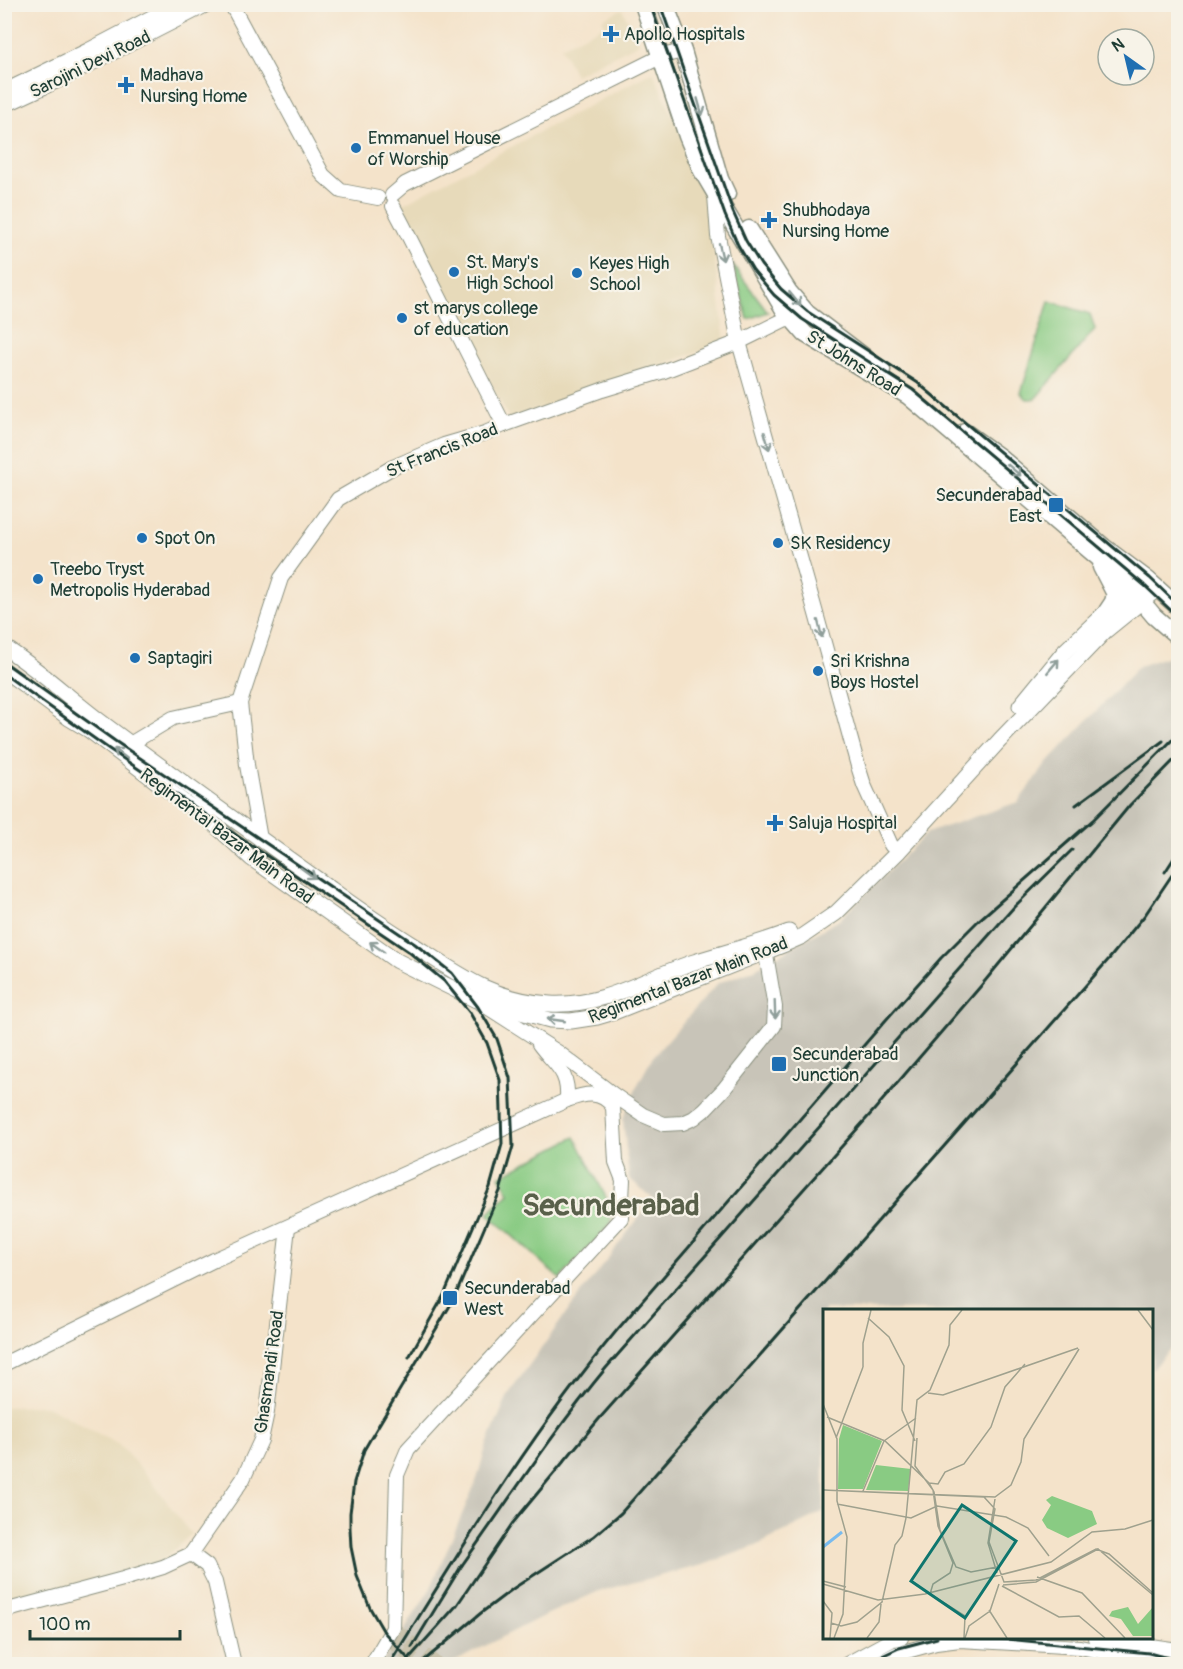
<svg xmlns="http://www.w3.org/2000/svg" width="1183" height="1669" font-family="Pangolin,sans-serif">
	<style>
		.built { fill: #e7daba }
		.industrial { fill: #c8c4b8 }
		.green { fill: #89cb83; stroke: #54845c; stroke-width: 1.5 }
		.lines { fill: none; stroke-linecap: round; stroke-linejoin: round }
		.tertiary-tunnel { stroke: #c9c2ac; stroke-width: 14; stroke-dasharray: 14 7; stroke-linecap: butt }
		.tertiary-casing { stroke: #8a907f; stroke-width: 16 }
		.secondary-casing { stroke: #8a907f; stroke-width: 17 }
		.primary-casing { stroke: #8a907f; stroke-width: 19 }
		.tertiary { stroke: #fff; stroke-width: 14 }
		.secondary { stroke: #fff; stroke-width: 15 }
		.primary { stroke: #fff; stroke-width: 16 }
		.rail { stroke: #1f3d34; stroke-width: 3 }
		.oneway { stroke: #8f9e9a }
		.poi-dot { fill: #1f6fb2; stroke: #f7f3e8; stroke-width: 2 }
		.labels { text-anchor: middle; stroke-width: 4.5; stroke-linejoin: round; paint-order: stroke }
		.poi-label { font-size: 18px; fill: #1f3d34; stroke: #f7f3e8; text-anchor: start }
		.street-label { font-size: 18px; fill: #1f3d34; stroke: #f7f3e8 }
		.town-label { font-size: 30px; font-weight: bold; fill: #59604a; stroke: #f7f3e8 }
		.inset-river { fill: none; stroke: #79bbee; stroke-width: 3 }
		.inset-road { fill: none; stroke: #9fa18e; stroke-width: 1.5 }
		.view { fill: #0f766e; fill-opacity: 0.15; stroke: #0f766e; stroke-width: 3 }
		.inset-edge { fill: none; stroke: #1f3d34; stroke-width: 3 }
	</style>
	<rect width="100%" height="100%" fill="#f7f3e8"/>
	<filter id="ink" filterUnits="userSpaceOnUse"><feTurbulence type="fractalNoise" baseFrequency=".0167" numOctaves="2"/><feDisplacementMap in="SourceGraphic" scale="12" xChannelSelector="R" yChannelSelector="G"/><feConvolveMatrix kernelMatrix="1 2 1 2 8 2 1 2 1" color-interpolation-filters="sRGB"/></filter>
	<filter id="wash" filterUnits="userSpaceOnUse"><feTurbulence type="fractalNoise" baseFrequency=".008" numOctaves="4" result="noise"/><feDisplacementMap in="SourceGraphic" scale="24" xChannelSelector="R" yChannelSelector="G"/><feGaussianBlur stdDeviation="1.35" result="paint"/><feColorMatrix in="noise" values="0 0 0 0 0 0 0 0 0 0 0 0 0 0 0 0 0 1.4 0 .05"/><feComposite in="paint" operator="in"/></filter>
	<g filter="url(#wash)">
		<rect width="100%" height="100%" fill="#f4e3ca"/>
		<g class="built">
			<path d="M622,9L639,43L575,75L561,47L605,25L602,19Z"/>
			<path d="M653,72L706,190L725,342L509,419L403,204Z"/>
			<path d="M47,1406L119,1445L149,1478L191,1534L165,1558L144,1570L8,1604L5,1598V1407Z"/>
		</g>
		<path class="industrial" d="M1178,653V1340L1152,1369V1310H824V1511L756,1546L703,1565L599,1591L539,1618L450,1664H380L393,1648L431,1588L477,1479L486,1447L508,1395L570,1308L653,1199L629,1178L623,1119L637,1086L652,1058L718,983L755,969L839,920L927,833L1018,802L1047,763L1139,666Z"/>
		<g class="green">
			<path d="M732,264L768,312L748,319Z"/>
			<path d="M1049,301L1090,314L1095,329L1035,399H1027L1021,393Z"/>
			<path d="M575,1137L610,1205L611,1223L560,1279L488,1214L509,1193L500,1176Z"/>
		</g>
	</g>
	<g filter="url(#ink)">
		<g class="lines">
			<g class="tertiary-tunnel">
				<path d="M393,1628L436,1664"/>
				<path d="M387,1638L419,1664"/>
			</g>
			<defs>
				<g id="tertiary">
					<path d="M231,4L323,175L341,191L378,198"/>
					<path d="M392,195L405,184L662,56L683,51"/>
					<path d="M715,195L718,236L739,342L815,610L858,766L864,785L891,845L898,852"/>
					<path d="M393,206L403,225L504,425"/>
					<path d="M130,744L173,718L240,703"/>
					<path d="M260,839L247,765L240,703L281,578L338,499L393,467L444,445L485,433L504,425L602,390L664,371L739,342L790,317"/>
					<path d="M481,1003L559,1053L614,1095L643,1115L664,1124L683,1123L694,1118L704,1110L724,1089L774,1026L775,1007L764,943"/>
					<path d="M539,1044C555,1066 569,1070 567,1100"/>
					<path d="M4,1364L214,1260L567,1100C584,1094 601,1089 613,1107L616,1162L623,1180L621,1218L408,1449L397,1475L393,1628L372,1664"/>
					<path d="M191,1554L207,1566L215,1582L234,1664"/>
					<path d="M4,1611L123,1579L163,1567L191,1554L243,1479L261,1440L267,1412L288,1227"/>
					<path d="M1095,1638L1178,1650"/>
					<path d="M847,1664L893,1639L901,1638"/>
					<path d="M876,1664L896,1654L936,1643L960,1640L1080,1647L1162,1664"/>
				</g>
				<g id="secondary">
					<path d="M4,92L88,51L178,4"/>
					<path d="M4,105L60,79L207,4"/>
					<path d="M4,647C40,670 71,700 105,725C180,781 255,835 331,889C359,910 388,929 418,948C462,977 496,1001 550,1004C605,1007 645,978 694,962C726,952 758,944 789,932"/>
					<path d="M4,670L69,718L89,730L185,803L202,813L251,858L397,961L476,1000L550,1020L571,1021L597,1017L614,1012L785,944L801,937L836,913L898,852L1000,740L1104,632L1157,589"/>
					<path d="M1020,706L1065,651L1107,611L1148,580"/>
				</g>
				<g id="primary">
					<path d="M643,4L687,136L702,171L784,310L805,334L908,396L1115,572L1133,591L1154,616L1178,637"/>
					<path d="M665,4L683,51L720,179L727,194"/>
					<path d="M749,229L789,292L807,313L882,370"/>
					<path d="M965,432L1001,458L1104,547L1148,580L1178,607"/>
					<path d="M1101,567L1115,594L1113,602L1107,611"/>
				</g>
			</defs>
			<use href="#tertiary" class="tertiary-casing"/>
			<use href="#secondary" class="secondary-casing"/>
			<use href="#primary" class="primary-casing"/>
			<use href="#tertiary" class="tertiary"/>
			<use href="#secondary" class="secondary"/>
			<use href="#primary" class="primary"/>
			<g class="rail">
				<path d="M650,4L725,215L738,245L753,270L774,295L802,319L913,390L1144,585L1178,617"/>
				<path d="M660,4L733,212L746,241L761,265L781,289L808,312L918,383L1150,578L1178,605"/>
				<path d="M4,662L115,741L415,944L452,973L478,1007L497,1039L510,1078L513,1146L500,1191L454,1299L371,1438L364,1450L354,1482L350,1513V1528L351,1547L357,1576L370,1608L384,1632L413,1664"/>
				<path d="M4,674L109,749L409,952L444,981L470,1013L487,1043L500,1080L502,1144L490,1187L444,1295L409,1357"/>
				<path d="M1076,805L1163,741"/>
				<path d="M1165,872L1178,852"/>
				<path d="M460,1568C508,1501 553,1432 606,1368L1014,907L1072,850"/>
				<path d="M996,1638L1149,1653L1178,1661"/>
				<path d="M412,1647L462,1565"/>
				<path d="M392,1660C463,1546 532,1432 618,1329L885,1021L941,958L978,921L1093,820L1178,734"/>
				<path d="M404,1664L457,1605L512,1524L599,1419L875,1109L980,987L1130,805L1178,756"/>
				<path d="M420,1664L481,1613L514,1588L594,1536L621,1513L1109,959L1145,915L1178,866"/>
				<path d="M865,1664L899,1648L937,1638"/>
			</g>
		</g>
		<defs><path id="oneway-shaft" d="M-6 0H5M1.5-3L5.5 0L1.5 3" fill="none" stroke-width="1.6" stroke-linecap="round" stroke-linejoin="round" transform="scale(1.5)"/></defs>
		<g class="oneway">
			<use href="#oneway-shaft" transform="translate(700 107) rotate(74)"/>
			<use href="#oneway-shaft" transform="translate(721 252) rotate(77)"/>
			<use href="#oneway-shaft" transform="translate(795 299) rotate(51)"/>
			<use href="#oneway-shaft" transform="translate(767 441) rotate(74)"/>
			<use href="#oneway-shaft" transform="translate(1014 470) rotate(41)"/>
			<use href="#oneway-shaft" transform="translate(820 629) rotate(76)"/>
			<use href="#oneway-shaft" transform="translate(1053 666) rotate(-50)"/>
			<use href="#oneway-shaft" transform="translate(121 754) rotate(-143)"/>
			<use href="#oneway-shaft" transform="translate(308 873) rotate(36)"/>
			<use href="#oneway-shaft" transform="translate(377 947) rotate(-145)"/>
			<use href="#oneway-shaft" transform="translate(775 1010) rotate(88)"/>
			<use href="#oneway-shaft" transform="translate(556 1020) rotate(-172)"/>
		</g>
	</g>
	<g class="poi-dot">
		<path d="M608 25h6v6h6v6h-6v6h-6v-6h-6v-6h6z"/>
		<path d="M123 76h6v6h6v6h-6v6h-6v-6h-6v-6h6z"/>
		<circle cx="356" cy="148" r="6"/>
		<path d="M766 211h6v6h6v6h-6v6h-6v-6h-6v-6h6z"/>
		<circle cx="454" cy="272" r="6"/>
		<circle cx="577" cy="273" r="6"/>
		<circle cx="402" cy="318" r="6"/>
		<rect x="1048" y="497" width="16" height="16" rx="3"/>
		<circle cx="142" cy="538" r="6"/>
		<circle cx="778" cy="543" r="6"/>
		<circle cx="38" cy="579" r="6"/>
		<circle cx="135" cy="658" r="6"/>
		<circle cx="818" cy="671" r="6"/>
		<path d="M772 814h6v6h6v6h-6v6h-6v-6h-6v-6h6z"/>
		<rect x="771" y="1056" width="16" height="16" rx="3"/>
		<rect x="442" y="1290" width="16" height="16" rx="3"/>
	</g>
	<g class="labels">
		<g class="poi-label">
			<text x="624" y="40">Apollo Hospitals</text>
			<text x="140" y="81">Madhava<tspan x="140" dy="21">Nursing Home</tspan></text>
			<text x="368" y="144">Emmanuel House<tspan x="368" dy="21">of Worship</tspan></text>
			<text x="782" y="216">Shubhodaya<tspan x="782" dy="21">Nursing Home</tspan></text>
			<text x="466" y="268">St. Mary's<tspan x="466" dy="21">High School</tspan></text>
			<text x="589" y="269">Keyes High<tspan x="589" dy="21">School</tspan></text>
			<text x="414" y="314">st marys college<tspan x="414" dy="21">of education</tspan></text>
			<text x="1042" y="501" text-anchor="end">Secunderabad<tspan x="1042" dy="21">East</tspan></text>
			<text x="154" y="544">Spot On</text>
			<text x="790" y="549">SK Residency</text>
			<text x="50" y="575">Treebo Tryst<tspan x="50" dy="21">Metropolis Hyderabad</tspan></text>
			<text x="147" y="664">Saptagiri</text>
			<text x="830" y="667">Sri Krishna<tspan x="830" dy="21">Boys Hostel</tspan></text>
			<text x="788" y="829">Saluja Hospital</text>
			<text x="792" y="1060">Secunderabad<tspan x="792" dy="21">Junction</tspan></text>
			<text x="464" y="1294">Secunderabad<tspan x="464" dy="21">West</tspan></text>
		</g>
		<g class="street-label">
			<text transform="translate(90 64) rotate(-26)" y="6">Sarojini Devi Road</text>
			<text transform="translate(854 363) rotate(32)" y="6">St Johns Road</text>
			<text transform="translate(442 450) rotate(-22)" y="6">St Francis Road</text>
			<text transform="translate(227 836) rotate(37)" y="6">Regimental Bazar Main Road</text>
			<text transform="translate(688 980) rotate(-21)" y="6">Regimental Bazar Main Road</text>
			<text transform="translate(269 1372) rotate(-82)" y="6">Ghasmandi Road</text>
		</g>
		<g class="town-label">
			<text x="611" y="1215">Secunderabad</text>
		</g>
	</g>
	<g transform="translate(823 1309)">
		<rect width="330" height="330" fill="#f4e3ca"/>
		<path d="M20,116L59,132L40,180H15L16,130ZM53,156L88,160L85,182L43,181ZM229,187L269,202L274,215L245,229L224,219L219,211L228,196L223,191ZM305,298L315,315L330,298V327H310L298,310L286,307L289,302Z" fill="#89cb83"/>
		<path class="inset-river" d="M0,238L19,223"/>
		<path class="inset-road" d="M315,1L330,21M45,9L66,28L81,57L79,101L92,132M40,58V34L48,1M105,84L120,86L255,39M0,95L14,130V192L24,228L20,305L11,329M4,108L62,132L106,174L111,183L117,221L133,258L148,263L174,258M13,129L40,58M94,129L92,157L110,181L115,217L130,254L127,264L110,275L107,285L142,307L141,329M61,132L93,109M106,174L115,175L122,163L141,155L168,118L182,78L202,55M0,181L172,188L188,176L198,153L201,130L256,40M0,181L161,188L172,200L166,233L181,273L213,271L273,240L286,245L330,284M40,182L61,132M172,190L165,234L174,264M14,195L88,209L114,197L183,208L205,219L226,247M214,268L259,284L302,329M0,272L23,278M0,275L55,291L102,285L228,253L269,223L302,220L330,211M180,276L213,273L275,240L330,286M179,277L236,308L256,307L282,329M0,292L9,304L7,329M166,301L184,329M8,314L18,317L34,313L59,293L72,236L79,227L83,209L94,91L107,81L126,36L127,16L139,1M44,329L56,313L58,295M142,329L146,317L167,302L176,275"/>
		<path class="view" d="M139,196L193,232L142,309L88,272Z"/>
		<rect width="330" height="330" class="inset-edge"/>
	</g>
	<rect width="1183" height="1669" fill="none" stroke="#f7f3e8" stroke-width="24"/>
	<g transform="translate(1126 57) rotate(326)"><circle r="28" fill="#f7f3e8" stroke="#a1aaa0" stroke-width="1.5"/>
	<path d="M0-4.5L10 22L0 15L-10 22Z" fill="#1f6fb2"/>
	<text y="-9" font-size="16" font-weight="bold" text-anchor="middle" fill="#1f3d34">N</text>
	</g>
	<path d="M30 1630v9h150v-9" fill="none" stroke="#1f3d34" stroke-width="3"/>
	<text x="39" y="1630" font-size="18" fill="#1f3d34" stroke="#f7f3e8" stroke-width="4.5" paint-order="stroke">100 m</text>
</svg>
